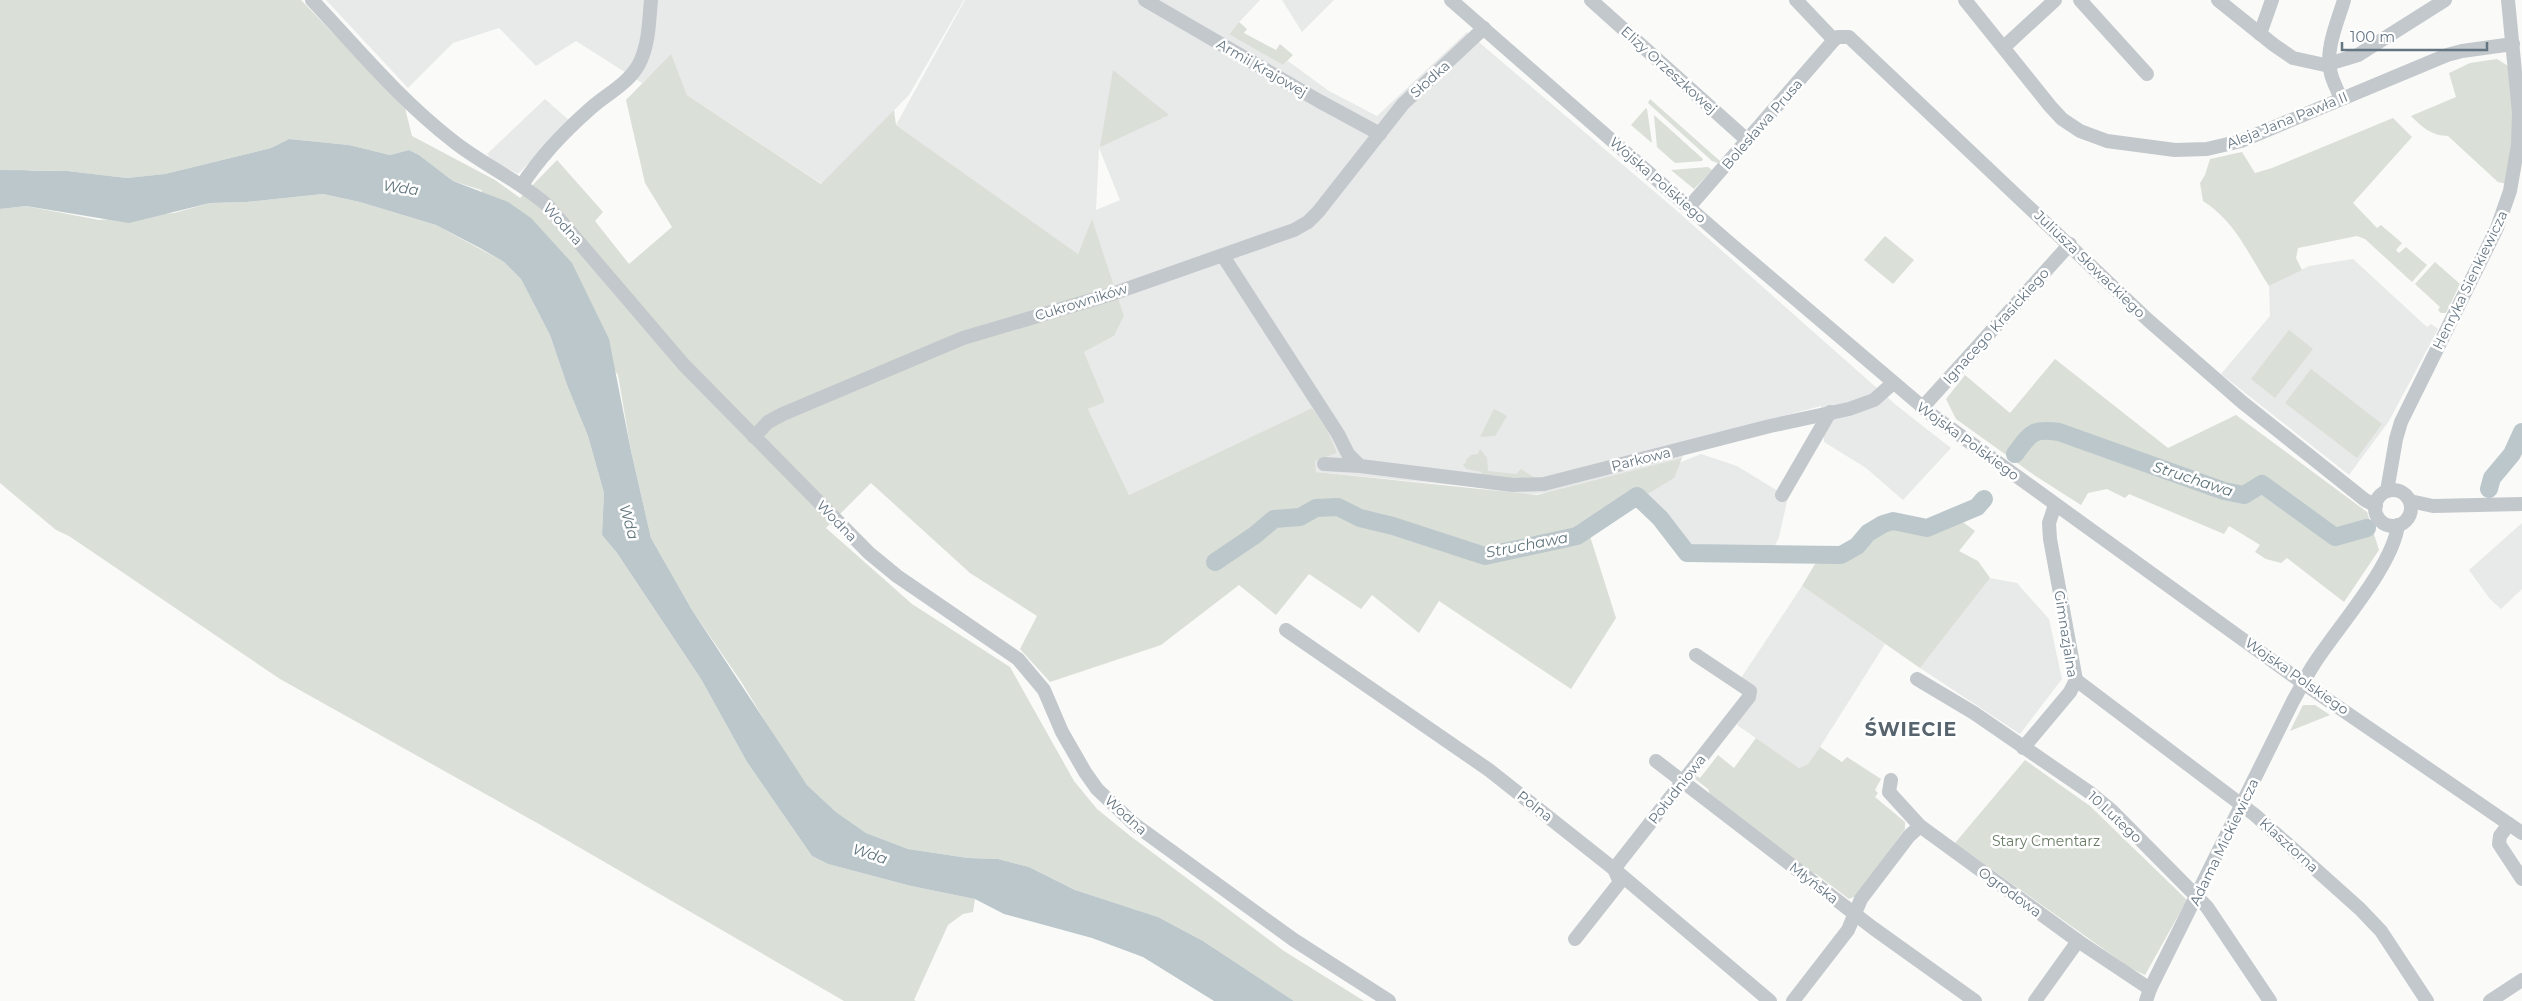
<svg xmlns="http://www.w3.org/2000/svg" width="2522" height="1001" font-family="Montserrat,sans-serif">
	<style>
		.built { fill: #e8e9e9; fill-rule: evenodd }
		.green { fill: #dadfd7 }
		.water { fill: #bbc7cb }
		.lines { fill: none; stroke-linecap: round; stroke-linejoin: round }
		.river { stroke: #bbc7cb; stroke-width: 18 }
		.minor { stroke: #c3c8cc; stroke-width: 14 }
		.labels { text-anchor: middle; stroke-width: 5; stroke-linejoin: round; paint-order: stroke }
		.street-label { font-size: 14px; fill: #657683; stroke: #fff }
		.park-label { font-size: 14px; fill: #687a64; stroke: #fff }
		.water-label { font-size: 15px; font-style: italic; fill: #60757c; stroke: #fff }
		.district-label { font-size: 19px; font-weight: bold; letter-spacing: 1px; fill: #57646e; stroke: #fff }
	</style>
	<rect width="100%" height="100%" fill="#fafaf8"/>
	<g class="built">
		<path d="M326,0H964L909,95L822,184L687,95L671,55L642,83L576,41L536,66L499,28L453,43L408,88Z"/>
		<path d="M965,0H1260L1229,33L1283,65L1288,61L1329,91L1377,116L1467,32L1676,210L1896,405L1951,448L1903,500L1866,468L1824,442L1821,406L1692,440L1682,458L1554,492L1526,495L1472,487L1316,472L1314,461L1337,453L1312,408L1129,495L1088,409L1105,402L1084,352L1114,336L1124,316L1092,220L1078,254L896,125ZM1099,148L1120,200L1096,210V209Z"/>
		<path d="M1282,0H1334L1302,32Z"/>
		<path d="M545,99L570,121L518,174L492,160L487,154Z"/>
		<path d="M2353,259L2427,327L2431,324L2438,329L2389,421L2349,475L2221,374L2270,316L2269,286L2309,266Z"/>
		<path d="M1701,454L1737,466L1788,497L1779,537L1774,548L1736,552L1687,550L1640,492L1666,468Z"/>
		<path d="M2522,523V589L2501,609L2490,599L2469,570Z"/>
		<path d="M1990,578L2017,583L2049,619L2062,679L2020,734L1920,668Z"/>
		<path d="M1802,586L1885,644L1820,747L1808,764L1799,768L1737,725L1756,689L1741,678Z"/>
	</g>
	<g class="green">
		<path d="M0,0H301L405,108L412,136L495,180L520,198L557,160L603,212L595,221L629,264L672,227L645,183L626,100L671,54L687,95L821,184L894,110L896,125L1078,254L1092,219L1124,316L1114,336L1084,352L1105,402L1088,409L1129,495L1312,408L1327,430L1337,453L1315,461L1316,472L1537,495L1682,458L1674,478L1588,530L1616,618L1571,689L1439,601L1419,633L1372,595L1361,609L1309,574L1276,615L1239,585L1161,645L1050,682L1020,649L1037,616L970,573L871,483L826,528L912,604L1010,667L1074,781L1097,809L1129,835L1284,951L1364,1001H1294L1203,941L1158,917L1075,890L1029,867L998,859L968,858L908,849L866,833L836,812L807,785L787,757L742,683L692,610L651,538L631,451L618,375L481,190L453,181L419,155L409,150L390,155L349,145L289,139L271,148L165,174L127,178L67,171L30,170L0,178Z"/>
		<path d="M1239,22L1247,29L1244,33L1276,50L1280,44L1293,55L1283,65L1229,34Z"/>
		<path d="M2497,59L2516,71L2511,185L2498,182L2448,136C2432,136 2422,127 2411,116L2456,97L2449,73L2470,63Z"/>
		<path d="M1113,70L1169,115L1100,147Z"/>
		<path d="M1650,99L1720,161L1718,163L1712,161L1648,103Z"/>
		<path d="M1646,108L1647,109L1652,143L1631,125Z"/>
		<path d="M1654,115L1703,159L1702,161L1675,163L1657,147Z"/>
		<path d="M2393,118L2412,137L2353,203L2377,228L2381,225L2402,243L2396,250L2399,253L2406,247L2427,265L2412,282L2365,239L2357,236L2298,248L2296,258L2302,270L2269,286C2248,254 2236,222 2203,201L2200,183L2205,175L2210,159L2242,152L2255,173L2272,168Z"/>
		<path d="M1708,167L1712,170L1694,189L1671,170Z"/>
		<path d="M323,194L360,202L436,225L504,262L521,279L550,335L567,385L588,436L604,493L602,535L617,553L701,679L747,762L812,856L828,864L911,886L975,899L973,912L963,914L948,925L914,1000L916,1001H844L539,824L280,679L69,536L56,530L0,483V209L26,206L99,220L174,213L210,203L246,202Z"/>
		<path d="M1885,236L1914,260L1893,284L1864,260Z"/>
		<path d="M2435,262L2460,284L2446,313H2441L2438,310L2440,307L2415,284Z"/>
		<path d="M2289,330L2313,349L2275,398L2251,379Z"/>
		<path d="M2055,359L2168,448L2236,415L2367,512L2379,550L2344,602L2287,558L2281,563L2266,559L2255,552L2260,545L2229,526L2224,534L2129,494L2125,498L2107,489L2088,493L2081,505L2034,475L1956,419L1946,399L1965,375L2010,413Z"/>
		<path d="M2311,369L2382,424L2357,458L2285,403Z"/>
		<path d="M1494,409L1507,416L1495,436L1480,437Z"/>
		<path d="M1480,449L1487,458L1488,471L1516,474L1521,469L1538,480L1527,481L1483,476L1481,472L1466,469L1463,464L1466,463V460L1471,455L1478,454Z"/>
		<path d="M1960,520L1975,531L1959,551L1978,561L1990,578L1920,668L1802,586L1815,564L1843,558L1890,529L1927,533Z"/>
		<path d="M2303,705H2315L2330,715L2290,731Z"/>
		<path d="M1756,738L1799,768L1808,764L1820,747L1842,762L1847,757L1881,779L1875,790L1878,793L1875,797L1905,822V829L1856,896L1849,899L1816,874L1807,871L1710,794L1708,789L1695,779L1697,776L1700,778L1718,755L1734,768Z"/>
		<path d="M2025,760L2090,806L2187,900L2145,975L2130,968L1955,843Z"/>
	</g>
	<path class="water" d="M289,139L349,145L390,155L409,150L419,155L453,181L508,202L531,218L572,263L609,339L631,451L651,538L692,610L807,785L836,812L866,833L908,849L968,858L998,859L1029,867L1075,890L1158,917L1203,941L1294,1001H1214L1143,957L1092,938L1004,914L975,899L911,886L828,864L812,856L747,762L701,679L617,553L602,535L604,493L588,436L567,385L550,335L521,279L504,262L480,248L436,225L360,202L323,194L246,202L210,203L129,223L26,206L0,209V170L67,171L127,178L165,174L271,148Z"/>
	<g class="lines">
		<g class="river">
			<path d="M2015,454C2031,433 2032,428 2059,432L2224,491L2244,495L2262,484L2335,537L2367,528"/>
			<path d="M2489,489L2492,478L2512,454L2522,432"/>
			<path d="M1215,562L1255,535L1274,519L1300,517L1316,508L1338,507L1360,518L1393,526L1485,556L1577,536L1637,496L1660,518L1687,553L1841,555L1857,546L1868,533L1883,524L1893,521L1927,528L1977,507L1984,499"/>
		</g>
		<g class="minor">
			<path d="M312,0C357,48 400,100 453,141C483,165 519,180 548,206L684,365L869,553L897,576L1018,659L1044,690L1062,732L1085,772L1097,789L1134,824L1294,940L1389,1001"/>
			<path d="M1145,0L1319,101L1380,134"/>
			<path d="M1451,0L1726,240L1932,415L2303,683L2522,833"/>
			<path d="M1591,0L1747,140"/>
			<path d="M1796,0L1834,40"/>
			<path d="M1965,0L2050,106L2062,119L2080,131L2107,141L2175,150L2207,149L2241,141L2447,55L2462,51L2513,44"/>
			<path d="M2080,0L2147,74"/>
			<path d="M2218,0L2274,45L2293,58L2325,65L2358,55L2445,0"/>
			<path d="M2260,34L2272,0"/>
			<path d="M2004,47L2055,0"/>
			<path d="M2341,99C2338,91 2333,82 2331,74C2324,51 2338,21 2344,0"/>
			<path d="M522,185C540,157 566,130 591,108C607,94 629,83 639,64C649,45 649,21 651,0"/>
			<path d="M1689,207L1834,40L1838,37H1849L2148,320L2242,402L2365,500L2376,506"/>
			<path d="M1223,256L1338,434L1348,454L1360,466L1513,485L1544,484L1770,426L1849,409L1874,400L1893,383"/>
			<path d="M1922,408L2070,244"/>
			<path d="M754,437L768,422L783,414L963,338L1112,294L1294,230L1308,222L1318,212L1403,104L1484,28"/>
			<path d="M1324,464L1360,466"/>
			<circle cx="2393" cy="508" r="18"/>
			<path d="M2387,491L2396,439L2401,422L2497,228L2510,191L2518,145L2519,113L2508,0"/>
			<path d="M1782,495L1830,412"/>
			<path d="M2410,501L2433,506L2522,504"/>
			<path d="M1286,630L1489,770L1614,869L1770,1001"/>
			<path d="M1917,679L1974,713L2089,792L2112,811L2207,907L2270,1001"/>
			<path d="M2076,680L2255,815L2360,909L2381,931L2427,1001"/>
			<path d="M2023,748L2070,692L2076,680L2050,539L2049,523L2055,505"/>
			<path d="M1656,761L1873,928L1975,1001"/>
			<path d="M1891,780L1889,792L1920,826L2078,941L2150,989"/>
			<path d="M2509,824L2500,836L2499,844L2522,879"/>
			<path d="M1575,939L1620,882L1614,869L1749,697L1750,691L1696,655"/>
			<path d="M1793,1001L1848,930L1861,899L1909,836L1920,826"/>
			<path d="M2035,1001L2078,941"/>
			<path d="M2146,1001L2150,989L2293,701C2300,689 2306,676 2314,664C2337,628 2393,566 2398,525"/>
			<path d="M2490,1001L2522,980"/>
		</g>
	</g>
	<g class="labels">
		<g class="street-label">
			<text transform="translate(1262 68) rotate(30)" y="5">Armii Krajowej</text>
			<text transform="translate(1669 70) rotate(42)" y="5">Elizy Orzeszkowej</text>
			<text transform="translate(1430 79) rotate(-42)" y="5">Słodka</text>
			<text transform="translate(2287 120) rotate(-22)" y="5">Aleja Jana Pawła II</text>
			<text transform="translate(1762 124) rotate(-49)" y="5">Bolesława Prusa</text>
			<text transform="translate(1658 180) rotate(41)" y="5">Wojska Polskiego</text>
			<text transform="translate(563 224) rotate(48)" y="5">Wodna</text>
			<text transform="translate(2090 264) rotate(44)" y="5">Juliusza Słowackiego</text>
			<text transform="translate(2470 280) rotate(-64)" y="5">Henryka Sienkiewicza</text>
			<text transform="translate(1081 302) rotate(-17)" y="5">Cukrowników</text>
			<text transform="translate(1996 326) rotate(-48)" y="5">Ignacego Krasickiego</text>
			<text transform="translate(1968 441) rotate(36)" y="5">Wojska Polskiego</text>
			<text transform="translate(1641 459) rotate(-14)" y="5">Parkowa</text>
			<text transform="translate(837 521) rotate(46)" y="5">Wodna</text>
			<text transform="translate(2066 634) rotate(81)" y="5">Gimnazjalna</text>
			<text transform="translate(2297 676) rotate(35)" y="5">Wojska Polskiego</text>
			<text transform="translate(1677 789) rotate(-52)" y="5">Południowa</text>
			<text transform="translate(1535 806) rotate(38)" y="5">Polna</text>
			<text transform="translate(1126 815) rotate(42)" y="5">Wodna</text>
			<text transform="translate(2115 817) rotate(43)" y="5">10 Lutego</text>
			<text transform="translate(2224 842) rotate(-64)" y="5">Adama Mickiewicza</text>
			<text transform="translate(2289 845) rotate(42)" y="5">Klasztorna</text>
			<text transform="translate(1814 883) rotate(38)" y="5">Młyńska</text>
			<text transform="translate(2010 892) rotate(36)" y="5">Ogrodowa</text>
		</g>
		<g class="park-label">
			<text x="2046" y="846">Stary Cmentarz</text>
		</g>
		<g class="water-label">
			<text transform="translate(401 188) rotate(8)" y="5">Wda</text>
			<text transform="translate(2193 479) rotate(18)" y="5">Struchawa</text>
			<text transform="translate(629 522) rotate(74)" y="5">Wda</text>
			<text transform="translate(1527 545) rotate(-11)" y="5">Struchawa</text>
			<text transform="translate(870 854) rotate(18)" y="5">Wda</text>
		</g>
		<g class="district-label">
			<text x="1911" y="736">ŚWIECIE</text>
		</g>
	</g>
	<path d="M2342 42v8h145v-8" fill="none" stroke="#657683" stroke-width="2.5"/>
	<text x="2350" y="42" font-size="15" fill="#657683" stroke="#ffffff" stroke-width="4" paint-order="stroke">100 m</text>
</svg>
